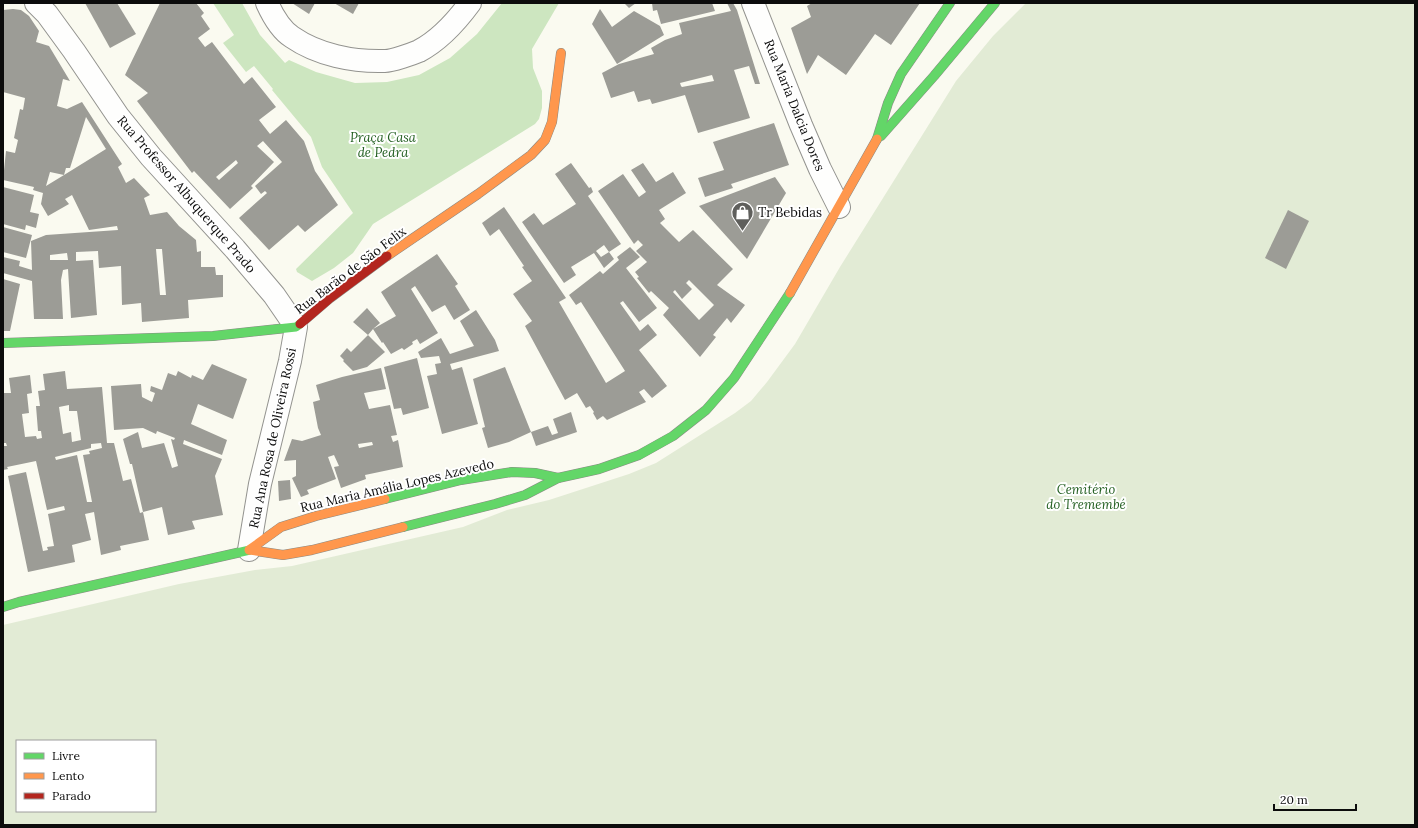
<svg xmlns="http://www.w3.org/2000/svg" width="1418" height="828" font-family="Lora,serif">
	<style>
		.forest { fill: #cde6c0 }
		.cemetery { fill: #e2ebd5; fill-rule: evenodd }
		.building { fill: #9c9c96; fill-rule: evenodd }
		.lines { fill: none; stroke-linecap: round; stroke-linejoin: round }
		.street-casing { stroke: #93938f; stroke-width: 24 }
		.fast-casing { stroke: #8a8a85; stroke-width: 10 }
		.slow-casing { stroke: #8a8a85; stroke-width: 10 }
		.jam-casing { stroke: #8a8a85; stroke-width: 10 }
		.street { stroke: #fefefd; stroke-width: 22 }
		.fast { stroke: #63d668; stroke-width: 9 }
		.slow { stroke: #ff974d; stroke-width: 9 }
		.jam { stroke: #b3261e; stroke-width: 9 }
		.labels { text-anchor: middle; stroke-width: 4; stroke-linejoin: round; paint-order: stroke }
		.street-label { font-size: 13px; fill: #0c0c0c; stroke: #fff }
		.park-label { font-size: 13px; font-style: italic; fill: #235f21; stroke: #fff }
		.poi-label { font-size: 13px; fill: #0c0c0c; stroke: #fff; text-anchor: start }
	</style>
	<rect width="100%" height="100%" fill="#fafaf0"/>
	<path class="forest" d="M213,3H242L260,35L285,63L289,60L316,72L355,83L387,82L419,75L450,58L477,34L502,3H559L532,49L533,68L542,91V108L539,119L535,124L373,224L353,253L334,268L312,281L297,272L296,269L353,213L322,167L311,137L272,90L273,89L254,66L246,72L223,43L234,35Z"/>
	<path class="cemetery" d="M1026,3H1415V825H3V625L179,584L255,570L292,566L463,527L507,510L549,500L629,474L656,463L735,413L751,401L767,382L795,344L840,267L956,81L993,36ZM17,741H155V811H17Z"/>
	<g class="building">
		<path d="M85,3H117L136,34L110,48Z"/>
		<path d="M160,3H196L204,13L201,16L210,29L198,38L205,47L212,42L244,84L252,77L276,107L259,120L270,134L286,120L304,141L315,171L338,205L305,232L298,225L269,250L239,218L267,193L265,191L261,194L255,186L282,162L263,141L257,146L274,162L251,186L253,188L230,209L194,171L192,173L137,101L148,93L125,75ZM236,160L238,163L219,180L216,177Z"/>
		<path d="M292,3H315L309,14Z"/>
		<path d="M334,3H359L353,14Z"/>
		<path d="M624,3H636L629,8Z"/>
		<path d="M652,3H712L715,11L661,24L657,10L653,11Z"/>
		<path d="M727,3H733L737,10L760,84H755L749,66L734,70L750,118L698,133L685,95L652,104L650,99L638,102L634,91L611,98L602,73L619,64L654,54L651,48L665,40L682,34L679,23L731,11ZM712,75L714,81L682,87L681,86L680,83Z"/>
		<path d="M812,3H920L891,45L875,34L846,75L818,55L807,74L791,28L811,17L807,6Z"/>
		<path d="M13,9L21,10L29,16L39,31L36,42L49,46L70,81L63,79L57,106L67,109L82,102L122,164L118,167L126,183L134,178L150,195L144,198L150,215L167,212L179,226L196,240L197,252L201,251V267H215L216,275H223V297L188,300L189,318L142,322L141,303L122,305L121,266L99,268L98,251L76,252V261L93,260L97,315L71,318L68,269L63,270L61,280L63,319H34L32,281L3,273V257L20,261L19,266L32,270L31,241L46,235L118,230L117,226L89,230L72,195L65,199L69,204L48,216L41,204L43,193L33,190L34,187L3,180L6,151L15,153L18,140L14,138L20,109L23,110L25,98L3,92V10ZM86,117L106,149L64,175L66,168H70ZM50,172L64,175L46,186ZM156,249H162L166,295H160ZM67,253L68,260H50V255Z"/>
		<path d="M600,9L612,27L634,11L660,26L664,35L617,64L592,24Z"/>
		<path d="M774,123L789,165L731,184L733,188L705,197L698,178L724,170L713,142Z"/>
		<path d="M571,163L589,188L591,187L593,192L588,196L621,244L609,252L604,245L596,251L601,257L609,252L614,259L604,268L594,253L571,267L576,275L564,283L522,222L534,213L543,225L576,204L555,174Z"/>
		<path d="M643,163L656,182L673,172L686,193L659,210L665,219L660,223L679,242L693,230L733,269L717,285L745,305L731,323L727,318L713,335L716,337L700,357L663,315L669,308L651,291L649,293L637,278L639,277L635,272L647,262L636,251L643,245L638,240L634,244L598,191L623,174L639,197L646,192L631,170ZM689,280L714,305L699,320L673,292L675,290L682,299L692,289L686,283Z"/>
		<path d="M775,177L786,193L747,259L699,206Z"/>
		<path d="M3,187L34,195L30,212L39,214L36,228L26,225L25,230L3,224Z"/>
		<path d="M504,207L566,298L559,302L606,383L625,371L581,302L576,305L569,295L600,271L603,274L619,260L617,257L630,247L640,257L626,268L657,308L639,322L623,301L620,303L640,331L648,324L657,335L639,350L667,386L652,398L644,389L639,392L646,402L607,420L603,416L597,420L593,413L594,412L590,406L586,408L577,393L565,400L525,326L532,321L513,294L532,281L522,267L524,266L499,229L490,236L482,223Z"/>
		<path d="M1288,210L1309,221L1286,269L1265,258Z"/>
		<path d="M3,227L32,235L26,258L3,252Z"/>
		<path d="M437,254L458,284L455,286L470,310L454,320L445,305L432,312L415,286L411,289L438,333L420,344L417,339L412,342L413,344L404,350L402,348L391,354L383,342L382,343L373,329L368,335L353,322L367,308L380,323L373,329L396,316L381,292Z"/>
		<path d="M3,279L20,284L10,331H3Z"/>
		<path d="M476,310L495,340L499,351L450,364L452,370L462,367L478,424L442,434L427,376L437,374L435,364L441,363L439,356L421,358L418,352L441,338L450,354L474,346L460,321Z"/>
		<path d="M368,335L385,352L367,367L353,371L343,361L344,360L340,356L347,348L351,352Z"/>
		<path d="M417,358L429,408L403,415L401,408L394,409L384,367Z"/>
		<path d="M212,364L247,379L233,419L198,404L191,424L227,440L222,455L184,440L183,444L222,459L215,476L223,515L192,521L195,529L168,535L162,507L143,512L132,464H130L123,439L138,432L142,448L164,443L172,468L178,466L171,439L174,440L175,438L157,431L156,434L143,428L114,430L111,386L141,384L142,397L152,402L155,393L150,391L151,386L162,390L168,373L176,376L178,371L191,378L192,375L203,380Z"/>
		<path d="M505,367L531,432L509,442L488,448L482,428L485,427L473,379Z"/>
		<path d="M381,368L386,389L364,393L369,409L390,405L397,435L391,436L393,442L398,440L403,467L365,475L366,479L341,488L334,467L339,466L334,455L328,457L336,479L307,490L309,494L301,497L292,478L296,476V460L284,461L292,439L302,441L321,435L318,428L313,402L320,400L316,385L342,377ZM372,442L373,445L359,448L358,444Z"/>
		<path d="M65,371L67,389L102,387L107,443H114L123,481L131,479L140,513L143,512L149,540L120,546L121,550L101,555L94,512L85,514L91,540L72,545L75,562L28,572L8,476L26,472L43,551L48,550L47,547L54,546L48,514L65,510L64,506L47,510L36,461L7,467L8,469L3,470V446H7L6,443H3V393H11L9,378L30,375L32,393L27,394L29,413L22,414L25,437L36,436L37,439L42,438L41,431H38L36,406H40L38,391L45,390L43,374ZM69,405V411H77L81,440L72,442L71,432L63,434L59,407ZM101,443L102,448L89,451L90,454L83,455L92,502H87L77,455L56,460L55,457L91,448V444Z"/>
		<path d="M571,412L577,432L536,446L531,432L548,426L552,435L558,433L553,419Z"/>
		<path d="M290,480L291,499L279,501L278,481Z"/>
	</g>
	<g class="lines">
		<defs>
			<g id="street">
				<path d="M36,3L47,14L74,51L118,116L151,157L235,249L274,295L296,327L290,361L260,484L249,550"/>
				<path d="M267,3C272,14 281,30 292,37C318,55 353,62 385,61C392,61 412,54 419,51C440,40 456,22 470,3"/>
				<path d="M753,3L801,125L820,169L839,207"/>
			</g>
			<g id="fast">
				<path d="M881,136L934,76L995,3"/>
				<path d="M877,139L888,103L901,74L950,3"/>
				<path d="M3,343L213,336L296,327L300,324"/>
				<path d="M385,499L461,480L512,472L535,473L558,478"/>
				<path d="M403,527L495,504L525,495L558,478L599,469L639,455L673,436L706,410L734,378L790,293"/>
				<path d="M3,607L19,602L250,550"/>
			</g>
			<g id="slow">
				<path d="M387,256L478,194L531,155L545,140L552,122L561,53"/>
				<path d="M790,293L877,139"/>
				<path d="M249,550L281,527L316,516L385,499"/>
				<path d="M250,550L283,555L312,550L403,527"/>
			</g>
			<path id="jam" d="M300,324L329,299L387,256"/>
		</defs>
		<use href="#street" class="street-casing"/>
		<use href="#fast" class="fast-casing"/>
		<use href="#slow" class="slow-casing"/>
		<use href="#jam" class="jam-casing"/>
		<use href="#street" class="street"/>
		<use href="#fast" class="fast"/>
		<use href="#slow" class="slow"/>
		<use href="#jam" class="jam"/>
	</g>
	<defs>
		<symbol id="shop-pin" viewBox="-11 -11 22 30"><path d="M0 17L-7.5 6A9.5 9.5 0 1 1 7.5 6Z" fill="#5f5f5c" stroke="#fff"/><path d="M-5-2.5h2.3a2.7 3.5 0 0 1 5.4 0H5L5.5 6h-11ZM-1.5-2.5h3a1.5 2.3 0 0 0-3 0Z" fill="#fff"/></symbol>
	</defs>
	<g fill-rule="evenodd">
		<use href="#shop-pin" x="730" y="200" width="25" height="34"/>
	</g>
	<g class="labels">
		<g class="street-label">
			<text transform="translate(795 105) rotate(68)" y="5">Rua Maria Dalcia Dores</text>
			<text transform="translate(187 194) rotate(49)" y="5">Rua Professor Albuquerque Prado</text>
			<text transform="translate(350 270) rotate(-37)" y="5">Rua Barão de São Felix</text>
			<text transform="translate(272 438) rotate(-78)" y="5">Rua Ana Rosa de Oliveira Rossi</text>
			<text transform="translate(397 485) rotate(-13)" y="5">Rua Maria Amália Lopes Azevedo</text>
		</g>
		<g class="park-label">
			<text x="383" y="142">Praça Casa<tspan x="383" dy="15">de Pedra</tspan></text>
			<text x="1086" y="494">Cemitério<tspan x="1086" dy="15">do Tremembé</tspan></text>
		</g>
		<g class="poi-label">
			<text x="758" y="217">Tr Bebidas</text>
		</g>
	</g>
	<rect width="1418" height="828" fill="none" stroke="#0c0c0c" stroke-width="8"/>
	<rect x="16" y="740" width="140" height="72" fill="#ffffff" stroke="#9e9e9e"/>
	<rect x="24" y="753" width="20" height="6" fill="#63d668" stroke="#9e9e9e"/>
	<text x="52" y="760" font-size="12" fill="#0c0c0c">Livre</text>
	<rect x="24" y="773" width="20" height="6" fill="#ff974d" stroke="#9e9e9e"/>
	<text x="52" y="780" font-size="12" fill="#0c0c0c">Lento</text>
	<rect x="24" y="793" width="20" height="6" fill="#b3261e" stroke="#9e9e9e"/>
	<text x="52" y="800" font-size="12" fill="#0c0c0c">Parado</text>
	<path d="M1274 804v6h82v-6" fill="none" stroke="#0c0c0c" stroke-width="2"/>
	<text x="1280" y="804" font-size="12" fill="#0c0c0c" stroke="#ffffff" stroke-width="3" paint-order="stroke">20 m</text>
</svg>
